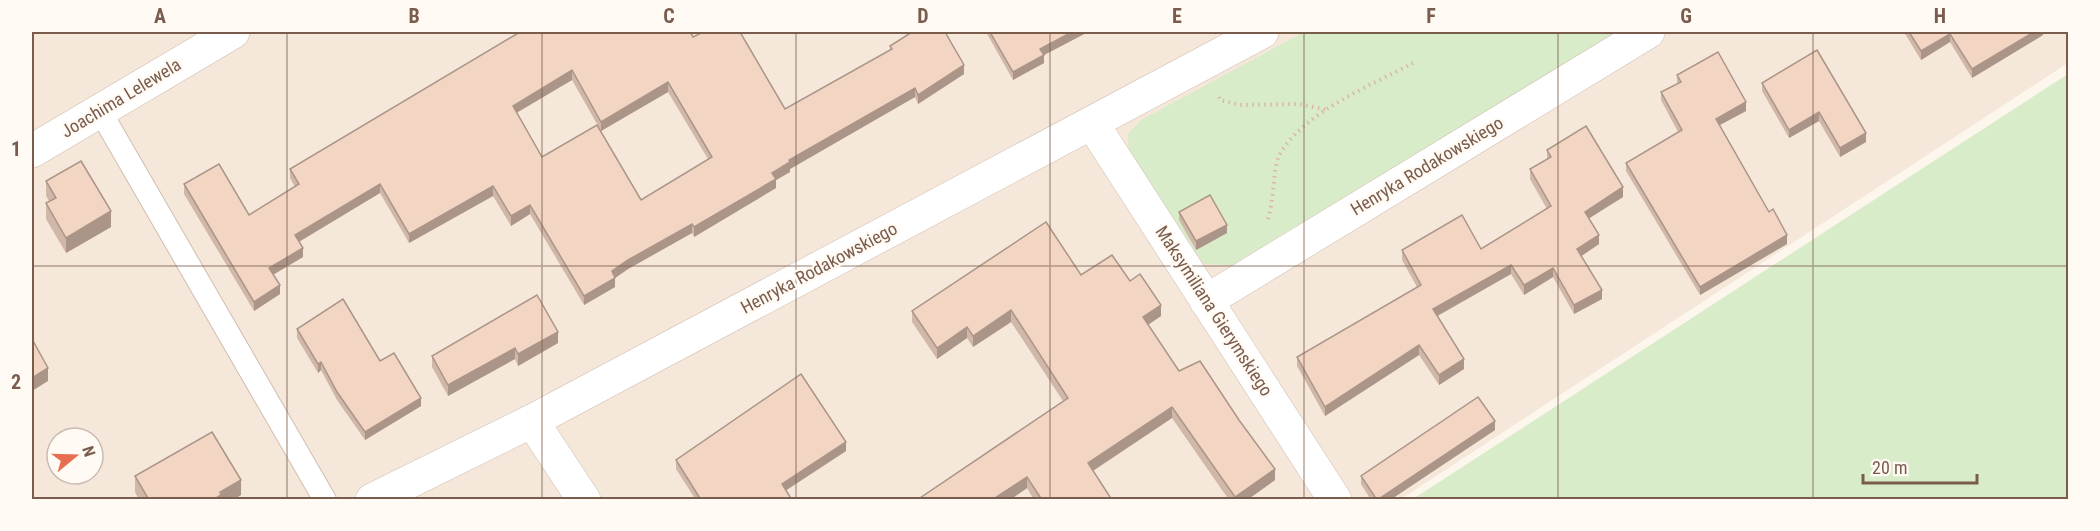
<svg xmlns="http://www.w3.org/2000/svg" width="2100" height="531" font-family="'Roboto Condensed',sans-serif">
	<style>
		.residential { fill: #f5e8da; fill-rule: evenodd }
		.green { fill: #d8ecc9 }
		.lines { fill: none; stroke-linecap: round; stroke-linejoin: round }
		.lane-casing { stroke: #d1beb0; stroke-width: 24 }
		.street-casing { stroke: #d1beb0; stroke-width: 34 }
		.path { stroke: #d9b8a5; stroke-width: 4; stroke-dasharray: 1.5 4.5; stroke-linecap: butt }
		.lane { stroke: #fff; stroke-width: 22 }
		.street { stroke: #fff; stroke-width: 33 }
		.wall { fill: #d1b7a8; fill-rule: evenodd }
		.shaded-wall { fill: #aa9588 }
		.building { fill: #f3d5c3; stroke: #aa9588; stroke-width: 1.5; fill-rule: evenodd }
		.grid { fill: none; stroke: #7a5c4d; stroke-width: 1.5; stroke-opacity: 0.55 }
		.labels { text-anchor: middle; stroke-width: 5; stroke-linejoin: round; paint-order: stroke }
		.street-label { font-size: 18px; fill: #7a5c4d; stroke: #fffaf3 }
		.neatline { fill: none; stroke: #7a5c4d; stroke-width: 2 }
		.grid-label { font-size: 20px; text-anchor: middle; font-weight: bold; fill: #7a5c4d }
	</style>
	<rect width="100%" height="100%" fill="#fdf6ec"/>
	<path class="residential" d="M32,32H2068V63L1401,499L32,500ZM57,438H93V474H57Z"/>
	<g class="green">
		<path d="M1304,32H1617L1232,265L1203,264L1129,157L1128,134L1141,120Z"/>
		<path d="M2068,74V499H1413Z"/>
	</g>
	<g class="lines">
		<defs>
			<path id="lane" d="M100,111L325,500"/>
			<g id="street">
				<path d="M1092,123L1335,500"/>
				<path d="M32,151L233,32"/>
				<path d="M1206,301L1648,32"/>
				<path d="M532,421L584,500"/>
				<path d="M372,500L532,421L1262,32"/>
			</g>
		</defs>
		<use href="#lane" class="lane-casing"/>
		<use href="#street" class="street-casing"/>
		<g class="path">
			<path d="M1219,97L1220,100L1240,105L1299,104L1328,110"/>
			<path d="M1268,219C1274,202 1273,168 1279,156C1301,113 1372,85 1413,63"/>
		</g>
		<use href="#lane" class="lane"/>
		<use href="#street" class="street"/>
	</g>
	<g class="wall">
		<path d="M520,32L693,37L785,109L890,50V46L964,74L918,104L915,97L790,169V172L776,180V188L694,237L692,233L628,269L615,278V287L584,305L530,214L511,226L493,196L409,243L380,193L299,242L303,257L273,275L280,294L254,311L184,194V184L249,215L295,187L290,178V169ZM572,80L601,131L668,92L708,159L641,200L542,157L517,112Z"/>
		<path d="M986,32H1088L1044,55V63L1013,80Z"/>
		<path d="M1904,32H2043V35L1972,78L1950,42L1921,60Z"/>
		<path d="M1817,50L1866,142L1840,157L1819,121L1789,138L1762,91V83Z"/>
		<path d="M1677,75L1746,111L1720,125L1787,244L1700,295L1626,171V163L1678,132L1661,100V92L1677,84Z"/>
		<path d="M1547,150L1623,197L1589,218L1599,244L1581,256L1602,299L1574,314L1553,277L1524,295L1511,274L1438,316L1464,369L1439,385L1419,355L1325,416L1297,366V357L1417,287L1402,260V250L1481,249L1547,209L1530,179V169L1547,159Z"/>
		<path d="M46,181L111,227L66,253L46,219V203L49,201L46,196Z"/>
		<path d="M1179,212L1227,233L1196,250L1179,220Z"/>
		<path d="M1081,275L1130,281L1161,316L1148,325L1179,371L1275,480L1247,500H1229L1172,418L1093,471L1112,500H1034L1027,488L1010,500H917L1063,401L1011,322L973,347L967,338L937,359L912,322V311Z"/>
		<path d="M297,329L380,361L421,406L365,440L337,400L321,370L318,373L297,338Z"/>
		<path d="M558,343L518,366L515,359L448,396L432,367V356Z"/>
		<path d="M1495,430L1390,500H1371L1361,484V476Z"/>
		<path d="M846,451L786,490L792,500H696L676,469V460Z"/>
		<path d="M135,476L241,495L233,500H139L135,492Z"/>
	</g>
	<g class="shaded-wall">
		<path d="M1072,32H1088L1044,55V63L1013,80V72L1040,49Z"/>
		<path d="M2034,32H2043V35L1972,78V69Z"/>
		<path d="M1950,34V42L1921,60V51Z"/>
		<path d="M964,65V74L918,104V95Z"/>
		<path d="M572,70V80L513,115V106Z"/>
		<path d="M668,82V92L601,131V122Z"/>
		<path d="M915,88V97L790,169V172L776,180V188L694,237V227L789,160Z"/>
		<path d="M1746,102V111L1716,127V119Z"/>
		<path d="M1819,112V121L1789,138V130Z"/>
		<path d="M1866,133V142L1840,157V148Z"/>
		<path d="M380,184V193L295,244V235Z"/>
		<path d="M493,186V196L409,243V234Z"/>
		<path d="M1623,187V197L1585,221V212Z"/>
		<path d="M530,205V214L511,226V216Z"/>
		<path d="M111,211V227L66,253V238Z"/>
		<path d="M692,224V233L628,269L615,278V287L584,305V296L612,271L628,260Z"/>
		<path d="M1227,225V233L1196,250V241Z"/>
		<path d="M1599,235V244L1577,259V249Z"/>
		<path d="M1787,235V244L1700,295V287Z"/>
		<path d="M303,248V257L269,277V268Z"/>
		<path d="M1511,265V274L1433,318V309Z"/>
		<path d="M1553,268V277L1524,295V285Z"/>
		<path d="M280,285V294L254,311V302Z"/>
		<path d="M1602,290V299L1574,314V305Z"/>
		<path d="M1161,305V316L1143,328V317Z"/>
		<path d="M1011,310V322L973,347V336Z"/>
		<path d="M967,327V338L937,359V348Z"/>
		<path d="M558,332V343L518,366V354Z"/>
		<path d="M1419,345V355L1325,416V407Z"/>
		<path d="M515,348V359L448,396V385Z"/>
		<path d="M1464,359V369L1439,385V375Z"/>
		<path d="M321,362V370L318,373V364Z"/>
		<path d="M48,368V381L32,391V378Z"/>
		<path d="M421,398V406L365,440V432Z"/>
		<path d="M1172,407V418L1088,474V463Z"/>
		<path d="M34,410V423L32,424V411Z"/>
		<path d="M1495,421V430L1390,500H1377Z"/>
		<path d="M846,442V451L782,493V484Z"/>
		<path d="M1275,469V480L1247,500H1235V497Z"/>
		<path d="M1027,477V488L1010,500H992Z"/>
		<path d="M241,480V495L233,500H214L220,492Z"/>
	</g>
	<g class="building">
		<path d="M520,32H690L693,37L703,32H740L785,109L892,49L890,46L912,32H945L964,65L918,95L915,88L789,160L790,162L772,173L776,179L694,227L692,224L628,260L612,271L615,278L584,296L530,205L511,216L493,186L409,234L380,184L295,235L303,248L269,268L280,285L254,302L184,184L219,164L249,215L299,184L290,169ZM572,70L601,122L668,82L712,157L641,200L597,125L542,157L513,106Z"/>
		<path d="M990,32H1072L1040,49L1044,55L1013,72Z"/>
		<path d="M1909,32H2034L1972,69L1950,34L1921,51Z"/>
		<path d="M1817,50L1866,133L1840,148L1819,112L1789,130L1762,83Z"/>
		<path d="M1718,52L1746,102L1716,119L1769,212L1773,209L1787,235L1700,287L1626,163L1682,130L1661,92L1681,82L1677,75Z"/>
		<path d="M1586,126L1623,187L1585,212L1599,235L1577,249L1602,290L1574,305L1553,268L1524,285L1511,265L1433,309L1464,359L1439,375L1419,345L1325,407L1297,357L1421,285L1402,250L1462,215L1481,249L1551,206L1530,169L1551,157L1547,150Z"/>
		<path d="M81,161L111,211L66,238L46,203L56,198L46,181Z"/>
		<path d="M1210,195L1227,225L1196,241L1179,212Z"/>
		<path d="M1046,222L1081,275L1112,255L1130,281L1140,274L1161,305L1143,317L1179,371L1200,361L1239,420L1275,469L1235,497L1172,407L1088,463L1112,500H1042L1027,477L992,500H917L1068,398L1011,310L973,336L967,327L937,348L912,311Z"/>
		<path d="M537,295L558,332L518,354L515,348L448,385L432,356Z"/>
		<path d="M343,299L380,361L394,353L421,398L365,432L337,392L321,362L318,364L297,329Z"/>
		<path d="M32,339L48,368L32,378Z"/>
		<path d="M801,374L846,442L782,484L792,500H701L676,460Z"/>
		<path d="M1478,397L1495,421L1377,500L1361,476Z"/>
		<path d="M212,432L241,480L220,492L221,495L213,500H149L135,476Z"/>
	</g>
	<path class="grid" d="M287,32V500M542,32V500M796,32V500M1050,32V500M1304,32V500M1558,32V500M1813,32V500M32,266H2068"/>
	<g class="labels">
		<g class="street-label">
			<text transform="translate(121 98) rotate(-31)" y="6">Joachima Lelewela</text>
			<text transform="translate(1427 166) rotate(-31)" y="6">Henryka Rodakowskiego</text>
			<text transform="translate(819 268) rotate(-28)" y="6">Henryka Rodakowskiego</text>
			<text transform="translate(1214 311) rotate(57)" y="6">Maksymiliana Gierymskiego</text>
		</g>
	</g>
	<rect width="2100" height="531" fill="none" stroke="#fffaf3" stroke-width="66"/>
	<g transform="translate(75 456) rotate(71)"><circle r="28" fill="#fffaf3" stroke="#cabbb1" stroke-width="1.5"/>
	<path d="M0-4.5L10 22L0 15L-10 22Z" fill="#e76f51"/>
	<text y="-9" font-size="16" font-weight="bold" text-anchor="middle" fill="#7a5c4d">N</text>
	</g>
	<path d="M1863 474v9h114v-9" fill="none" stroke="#7a5c4d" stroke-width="3"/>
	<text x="1872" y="474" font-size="18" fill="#7a5c4d" stroke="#fffaf3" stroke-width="4.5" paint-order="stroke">20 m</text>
	<rect x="33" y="33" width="2034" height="465" class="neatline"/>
	<g class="grid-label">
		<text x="160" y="23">A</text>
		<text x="414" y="23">B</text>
		<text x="669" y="23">C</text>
		<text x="923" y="23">D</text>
		<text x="1177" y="23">E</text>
		<text x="1431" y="23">F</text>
		<text x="1686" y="23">G</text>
		<text x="1940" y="23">H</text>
		<text x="16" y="156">1</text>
		<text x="16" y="389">2</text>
	</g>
</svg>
